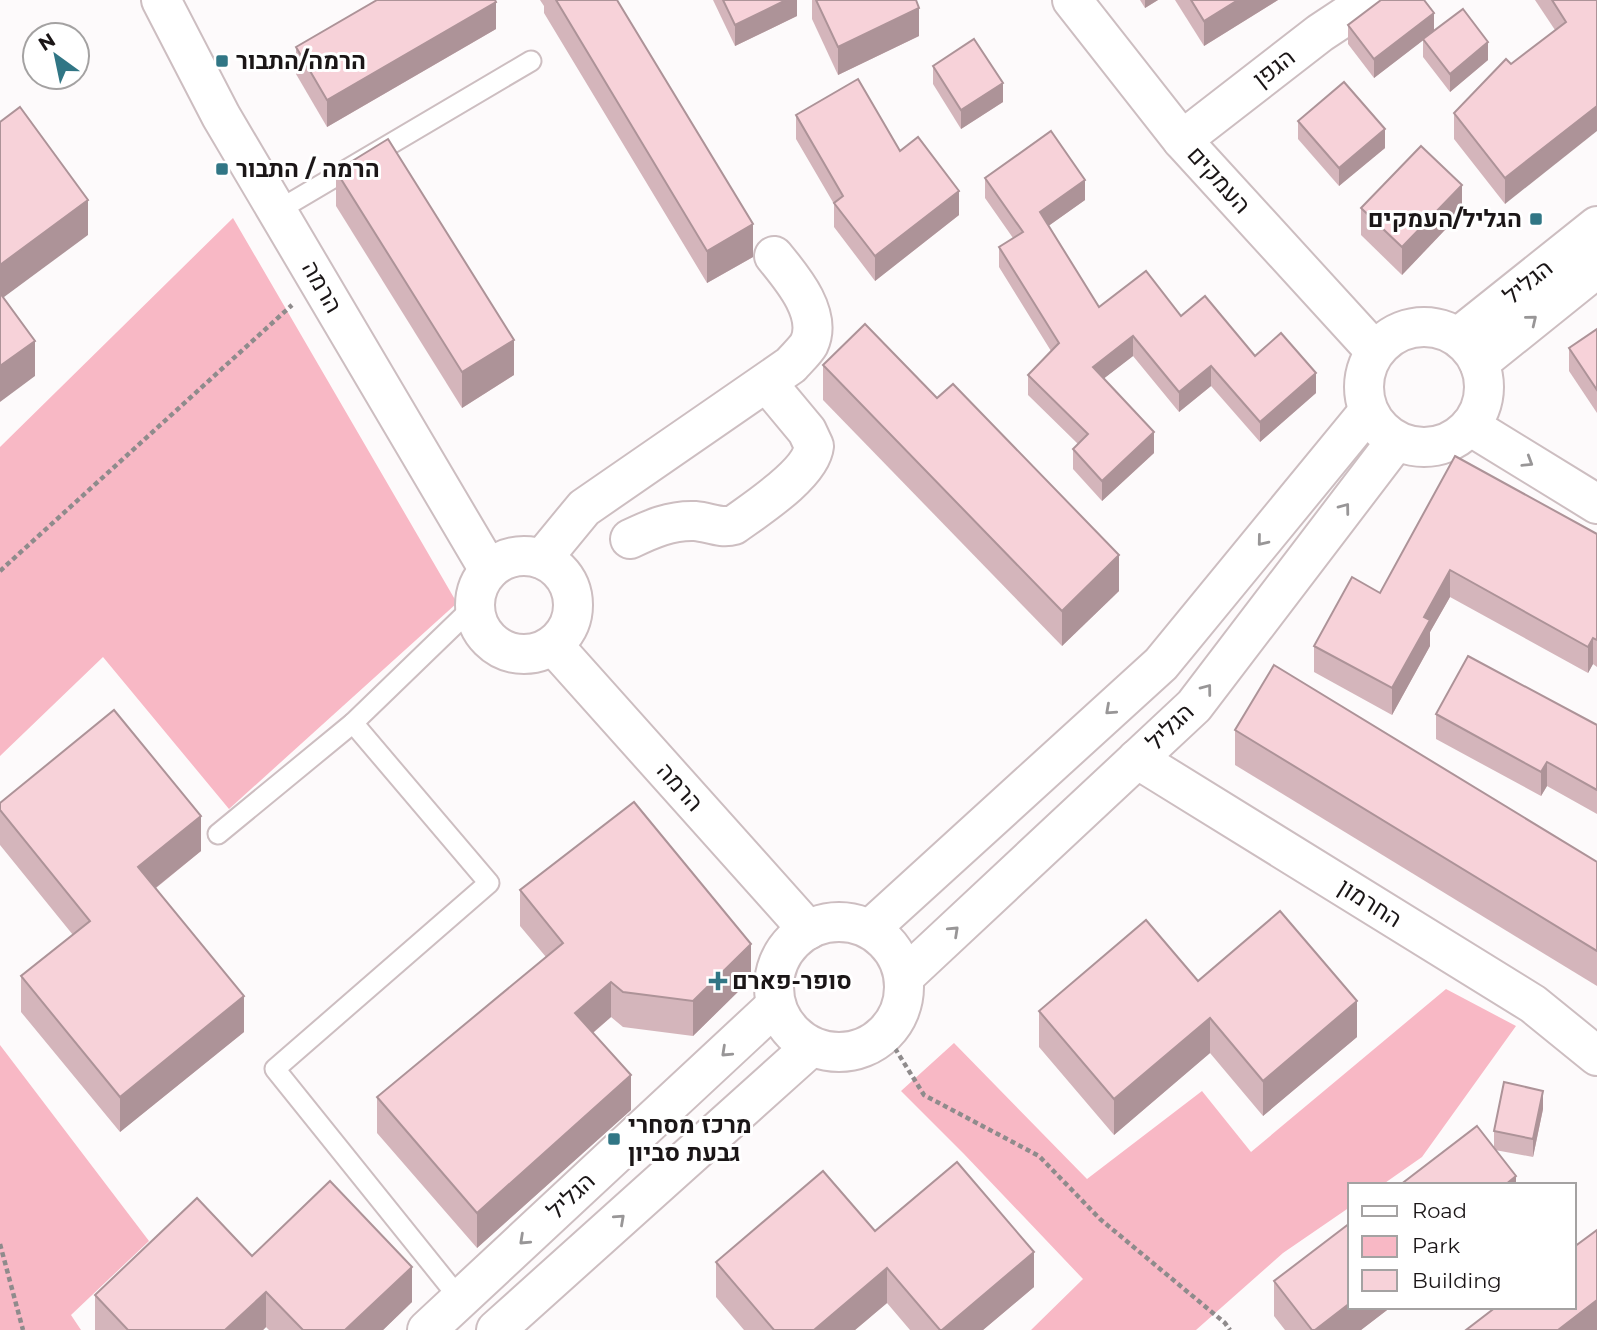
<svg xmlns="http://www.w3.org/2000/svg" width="1597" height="1330" font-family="Montserrat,Heebo,sans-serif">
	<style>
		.green { fill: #f8b8c5 }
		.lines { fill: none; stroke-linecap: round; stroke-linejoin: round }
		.service-casing { stroke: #cdbec1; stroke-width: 23 }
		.minor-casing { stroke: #cdbec1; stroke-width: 42 }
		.tertiary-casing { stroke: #cdbec1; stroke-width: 42 }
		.path { stroke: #8f8b8c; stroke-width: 4.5; stroke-dasharray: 5 3.5; stroke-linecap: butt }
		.service { stroke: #fff; stroke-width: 19 }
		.minor { stroke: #fff; stroke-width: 38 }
		.tertiary { stroke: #fff; stroke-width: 38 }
		.wall { fill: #d4b5bb }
		.shaded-wall { fill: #ad9398 }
		.building { fill: #f7d2d9; stroke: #ad9398; stroke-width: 2 }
		.oneway { stroke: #989697 }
		.poi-dot { fill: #317685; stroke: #fff; stroke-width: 2.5 }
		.labels { text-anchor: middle; stroke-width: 6; stroke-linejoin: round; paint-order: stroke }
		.poi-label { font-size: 24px; font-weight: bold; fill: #1b1617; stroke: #fff; text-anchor: start }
		.street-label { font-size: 24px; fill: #1b1617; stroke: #fff }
	</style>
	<rect width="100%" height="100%" fill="#fdfafb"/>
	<g class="green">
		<path d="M233,218L457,603L229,809L103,657L0,756V447Z"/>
		<path d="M1446,989L1516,1026L1422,1157L1382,1185H1350V1207L1283,1253L1196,1330H1031L1083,1279L964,1154L901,1091L954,1043L1087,1179L1202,1091L1251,1152Z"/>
		<path d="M0,1045L149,1241L71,1315L81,1330H0Z"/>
	</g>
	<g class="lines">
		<defs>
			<g id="service">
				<path d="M277,211L531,61"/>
				<path d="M218,834L353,723"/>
				<path d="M460,1299L275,1069L489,883L353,723L474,606"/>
			</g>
			<g id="minor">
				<path d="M161,0L221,116L489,570"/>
				<path d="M1182,140L1320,33L1370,0"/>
				<path d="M1470,426L1597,504"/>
				<path d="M630,539C651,529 671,520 695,521C709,522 720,529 734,525C756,509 811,474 814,446L807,431L767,383"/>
				<circle cx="524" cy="605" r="49"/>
				<path d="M542,559L584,508L791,365C796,359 805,351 809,344C823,314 792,278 774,256"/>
				<path d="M553,645L808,930"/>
				<path d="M1137,759L1533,1004L1597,1056"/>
			</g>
			<g id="tertiary">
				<path d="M1072,0L1182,140L1375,351"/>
				<circle cx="1424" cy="387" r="60"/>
				<path d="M1458,337L1597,226"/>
				<path d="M1479,363L1597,268"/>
				<circle cx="839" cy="987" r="65"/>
				<path d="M870,929L1161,664L1367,413"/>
				<path d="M904,977L1194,706L1396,441"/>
				<path d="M427,1330L776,1005"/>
				<path d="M496,1330L811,1047"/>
			</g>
		</defs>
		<use href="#service" class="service-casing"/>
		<use href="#minor" class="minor-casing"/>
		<use href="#tertiary" class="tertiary-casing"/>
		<g class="path">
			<path d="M0,571L292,305"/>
			<path d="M886,1034L924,1095L1039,1156L1100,1219L1225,1323L1230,1330"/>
			<path d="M0,1244L23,1330"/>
		</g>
		<use href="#service" class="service"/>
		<use href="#minor" class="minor"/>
		<use href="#tertiary" class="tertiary"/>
	</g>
	<g class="wall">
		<path d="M540,0H617L753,257L707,283L544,13V6Z"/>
		<path d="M713,0H797V16L735,46Z"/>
		<path d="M812,0H916L919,36L838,75L812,19Z"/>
		<path d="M1140,0H1158L1145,8Z"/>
		<path d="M1175,0H1278L1204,46Z"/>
		<path d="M1535,0H1597L1505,204L1454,139V113L1511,64L1555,30Z"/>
		<path d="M1348,25L1434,31L1488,60L1450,92L1423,57V40L1374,78L1348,44Z"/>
		<path d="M496,29L327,127L296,74V47Z"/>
		<path d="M933,66L1003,102L961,129L933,84Z"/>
		<path d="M796,115L900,151L959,215L875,281L834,227V204L796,139Z"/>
		<path d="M1298,121L1385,148L1339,186L1298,139Z"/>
		<path d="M336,171L514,375L462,408L336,206Z"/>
		<path d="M985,178L1085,200L1048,226L1099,307L1181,316L1255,356L1316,393L1260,442L1211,386L1179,412L1133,356L1104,378L1154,453L1102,501L1073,469V449L1078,444L1028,395V375L1051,351L999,267V247L1013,238L985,198Z"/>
		<path d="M1361,208L1462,212L1402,275L1361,235Z"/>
		<path d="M1597,329V413L1569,371V348Z"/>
		<path d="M823,365L1119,591L1062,646L823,400Z"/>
		<path d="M1455,456L1597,534V667L1593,664L1588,673L1450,597L1430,632V646L1392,715L1314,672V646L1380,593Z"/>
		<path d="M1436,714L1597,725V814L1547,786L1541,796L1436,739Z"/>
		<path d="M1235,730L1597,862V986L1235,765Z"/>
		<path d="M0,803L201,851L156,888L244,1032L120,1132L21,1012V976L73,935L0,845Z"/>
		<path d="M520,890L751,979L693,1036L623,1027L611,1017L593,1033L631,1110L477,1248L377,1133V1097L546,957L520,926Z"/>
		<path d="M1198,981L1357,1037L1263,1116L1210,1053L1114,1135L1039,1047V1011Z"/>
		<path d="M1543,1109L1533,1157L1495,1150L1516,1185L1494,1147V1131Z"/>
		<path d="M875,1231L1034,1287L983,1330H910L887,1303L855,1330H744L716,1297V1262Z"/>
		<path d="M252,1256L412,1302L383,1330H269L266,1327L263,1330H95V1295Z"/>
		<path d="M1274,1281L1350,1307H1391L1361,1330H1285L1274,1316Z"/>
	</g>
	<g class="shaded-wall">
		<path d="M786,0H797V16L735,46V25Z"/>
		<path d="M1145,0H1158L1145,8Z"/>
		<path d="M1238,0H1278L1204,46V21Z"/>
		<path d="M496,2V29L327,127V100Z"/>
		<path d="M919,8V36L838,75V47Z"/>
		<path d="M1434,13V32L1374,78V59Z"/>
		<path d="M1488,42V60L1450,92V74Z"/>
		<path d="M1003,83V102L961,129V110Z"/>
		<path d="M1597,106V131L1505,204V178Z"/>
		<path d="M1385,129V148L1339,186V168Z"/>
		<path d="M1085,180V200L1040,232V212Z"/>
		<path d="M1462,185V212L1402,275V247Z"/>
		<path d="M959,191V215L875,281V256Z"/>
		<path d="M88,200V235L0,300V265Z"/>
		<path d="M753,224V257L707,283V251Z"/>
		<path d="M1133,336V356L1093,387V367Z"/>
		<path d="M514,340V375L462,408V372Z"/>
		<path d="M35,341V376L0,402V366Z"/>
		<path d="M1211,366V386L1179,412V392Z"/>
		<path d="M1316,373V393L1260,442V422Z"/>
		<path d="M1154,432V453L1102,501V481Z"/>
		<path d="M1119,555V591L1062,646V611Z"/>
		<path d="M1450,570V597L1430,632V646L1392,715V688L1424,617Z"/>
		<path d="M1593,638V664L1588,673V647Z"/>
		<path d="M1547,762V786L1541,796V772Z"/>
		<path d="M201,816V851L138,902V867Z"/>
		<path d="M751,944V979L693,1036V1001Z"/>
		<path d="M611,982V1017L575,1048V1013Z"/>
		<path d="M244,996V1032L120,1132V1097Z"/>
		<path d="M1357,1001V1037L1263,1116V1081Z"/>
		<path d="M1210,1018V1053L1114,1135V1099Z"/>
		<path d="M631,1075V1110L477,1248V1213Z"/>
		<path d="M1543,1091V1109L1533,1157V1139Z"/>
		<path d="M1516,1176V1185H1505Z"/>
		<path d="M1034,1252V1287L983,1330H942Z"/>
		<path d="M412,1267V1302L383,1330H345Z"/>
		<path d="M887,1268V1303L855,1330H814Z"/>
		<path d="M266,1292V1327L263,1330H225Z"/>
		<path d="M1597,1300V1330H1558Z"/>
		<path d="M1350,1303V1307H1391L1361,1330H1315Z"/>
	</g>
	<g class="building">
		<path d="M377,0H495L496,2L327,100L296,47Z"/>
		<path d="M556,0H617L753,224L707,251Z"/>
		<path d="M723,0H786L735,25Z"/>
		<path d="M816,0H916L919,8L838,47Z"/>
		<path d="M1191,0H1238L1204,21Z"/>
		<path d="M1381,0H1424L1434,13L1374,59L1348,25Z"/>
		<path d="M1552,0H1597V106L1505,178L1454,113L1506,59L1511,64L1566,22Z"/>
		<path d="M1463,9L1488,42L1450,74L1423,39Z"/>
		<path d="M974,39L1003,83L961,110L933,66Z"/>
		<path d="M858,79L900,151L918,137L959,191L875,256L834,203L843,196L796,115Z"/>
		<path d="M1344,82L1385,129L1339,168L1298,121Z"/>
		<path d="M20,107L88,200L0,265V122Z"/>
		<path d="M1051,131L1085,180L1040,212L1099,307L1146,271L1181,316L1205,296L1255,356L1281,333L1316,373L1260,422L1211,366L1179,392L1133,336L1093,367L1154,432L1102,481L1073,449L1088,434L1028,375L1059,343L999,247L1023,232L985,178Z"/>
		<path d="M388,139L514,340L462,372L336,171Z"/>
		<path d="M1421,146L1462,185L1402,247L1361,208Z"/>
		<path d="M0,293L35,341L0,366Z"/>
		<path d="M865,324L937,398L953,384L1119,555L1062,611L823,365Z"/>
		<path d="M1597,329V390L1569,348Z"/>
		<path d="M1455,456L1597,534V640L1593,638L1588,647L1450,570L1424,617L1430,620L1392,688L1314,646L1352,577L1380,593Z"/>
		<path d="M1468,656L1597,725V790L1547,762L1541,772L1436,714Z"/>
		<path d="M1274,665L1597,862V951L1235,730Z"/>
		<path d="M114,710L201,816L138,867L244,996L120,1097L21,976L90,921L0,810V803Z"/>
		<path d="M634,802L751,944L693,1001L623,992L611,982L575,1013L631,1075L477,1213L377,1097L563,943L520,890Z"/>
		<path d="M1280,911L1357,1001L1263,1081L1210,1018L1114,1099L1039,1011L1146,920L1198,981Z"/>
		<path d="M1504,1082L1543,1091L1533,1139L1494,1131Z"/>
		<path d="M1477,1126L1516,1176L1505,1185H1400Z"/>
		<path d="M957,1162L1034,1252L942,1330H940L887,1268L814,1330H774L716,1262L823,1171L875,1231Z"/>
		<path d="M330,1181L412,1267L345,1330H303L266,1292L225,1330H128L95,1295L197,1198L252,1256Z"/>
		<path d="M1350,1223V1303L1315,1330H1312L1274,1281Z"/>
		<path d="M1597,1230V1300L1558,1330H1466L1496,1307H1574V1247Z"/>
	</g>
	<defs><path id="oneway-chevron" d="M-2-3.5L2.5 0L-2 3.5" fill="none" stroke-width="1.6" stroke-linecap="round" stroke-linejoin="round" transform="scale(1.75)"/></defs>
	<g class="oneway">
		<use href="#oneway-chevron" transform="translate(1532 320) rotate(-39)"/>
		<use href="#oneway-chevron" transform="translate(1528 462) rotate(32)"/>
		<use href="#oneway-chevron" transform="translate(1345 508) rotate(-53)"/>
		<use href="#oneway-chevron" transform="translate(1262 541) rotate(129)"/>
		<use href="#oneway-chevron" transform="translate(1207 689) rotate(-53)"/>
		<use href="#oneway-chevron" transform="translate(1110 710) rotate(138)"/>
		<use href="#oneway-chevron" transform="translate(954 931) rotate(-43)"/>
		<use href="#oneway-chevron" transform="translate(726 1052) rotate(137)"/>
		<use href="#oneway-chevron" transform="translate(620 1219) rotate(-42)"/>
		<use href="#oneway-chevron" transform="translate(524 1240) rotate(137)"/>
	</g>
	<g class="poi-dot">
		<rect x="215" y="54" width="14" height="14" rx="3.5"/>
		<rect x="215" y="162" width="14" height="14" rx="3.5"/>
		<rect x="1529" y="212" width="14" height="14" rx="3.5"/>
		<path d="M714.5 970.5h7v7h7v7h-7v7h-7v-7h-7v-7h7z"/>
		<rect x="607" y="1132" width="14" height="14" rx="3.5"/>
	</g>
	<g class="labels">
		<g class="poi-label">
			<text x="236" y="69">הרמה/התבור</text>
			<text x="236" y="177">הרמה / התבור</text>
			<text x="1522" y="227" text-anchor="end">הגליל/העמקים</text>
			<text x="732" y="989">סופר-פארם</text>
			<text x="628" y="1133">מרכז מסחרי<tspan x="628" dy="28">גבעת סביון</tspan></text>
		</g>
		<g class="street-label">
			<text transform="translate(1274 68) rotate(-38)" y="8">הגפן</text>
			<text transform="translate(1219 180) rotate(48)" y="8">העמקים</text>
			<text transform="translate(1528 282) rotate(-39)" y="8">הגליל</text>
			<text transform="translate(322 287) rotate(60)" y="8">הרמה</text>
			<text transform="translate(1170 727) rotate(-44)" y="8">הגליל</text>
			<text transform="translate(680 787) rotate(48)" y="8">הרמה</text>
			<text transform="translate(1370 903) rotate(32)" y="8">החרמון</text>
			<text transform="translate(571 1196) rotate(-43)" y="8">הגליל</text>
		</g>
	</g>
	<rect x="1348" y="1183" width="228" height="126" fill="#ffffff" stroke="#a4a2a2" stroke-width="2"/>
	<rect x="1362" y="1206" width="35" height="10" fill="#ffffff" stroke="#a4a2a2" stroke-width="2"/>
	<text x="1412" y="1218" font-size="21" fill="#1b1617">Road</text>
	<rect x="1362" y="1236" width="35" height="21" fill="#f8b8c5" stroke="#a4a2a2" stroke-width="2"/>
	<text x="1412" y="1253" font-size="21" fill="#1b1617">Park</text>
	<rect x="1362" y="1270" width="35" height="21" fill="#f7d2d9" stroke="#a4a2a2" stroke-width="2"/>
	<text x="1412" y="1288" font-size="21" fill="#1b1617">Building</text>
	<g transform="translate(56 56) rotate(327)"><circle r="33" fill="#ffffff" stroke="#a4a2a2" stroke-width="2"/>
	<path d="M0-5L12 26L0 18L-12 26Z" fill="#317685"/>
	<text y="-10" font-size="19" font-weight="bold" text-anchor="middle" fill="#1b1617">N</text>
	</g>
</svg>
